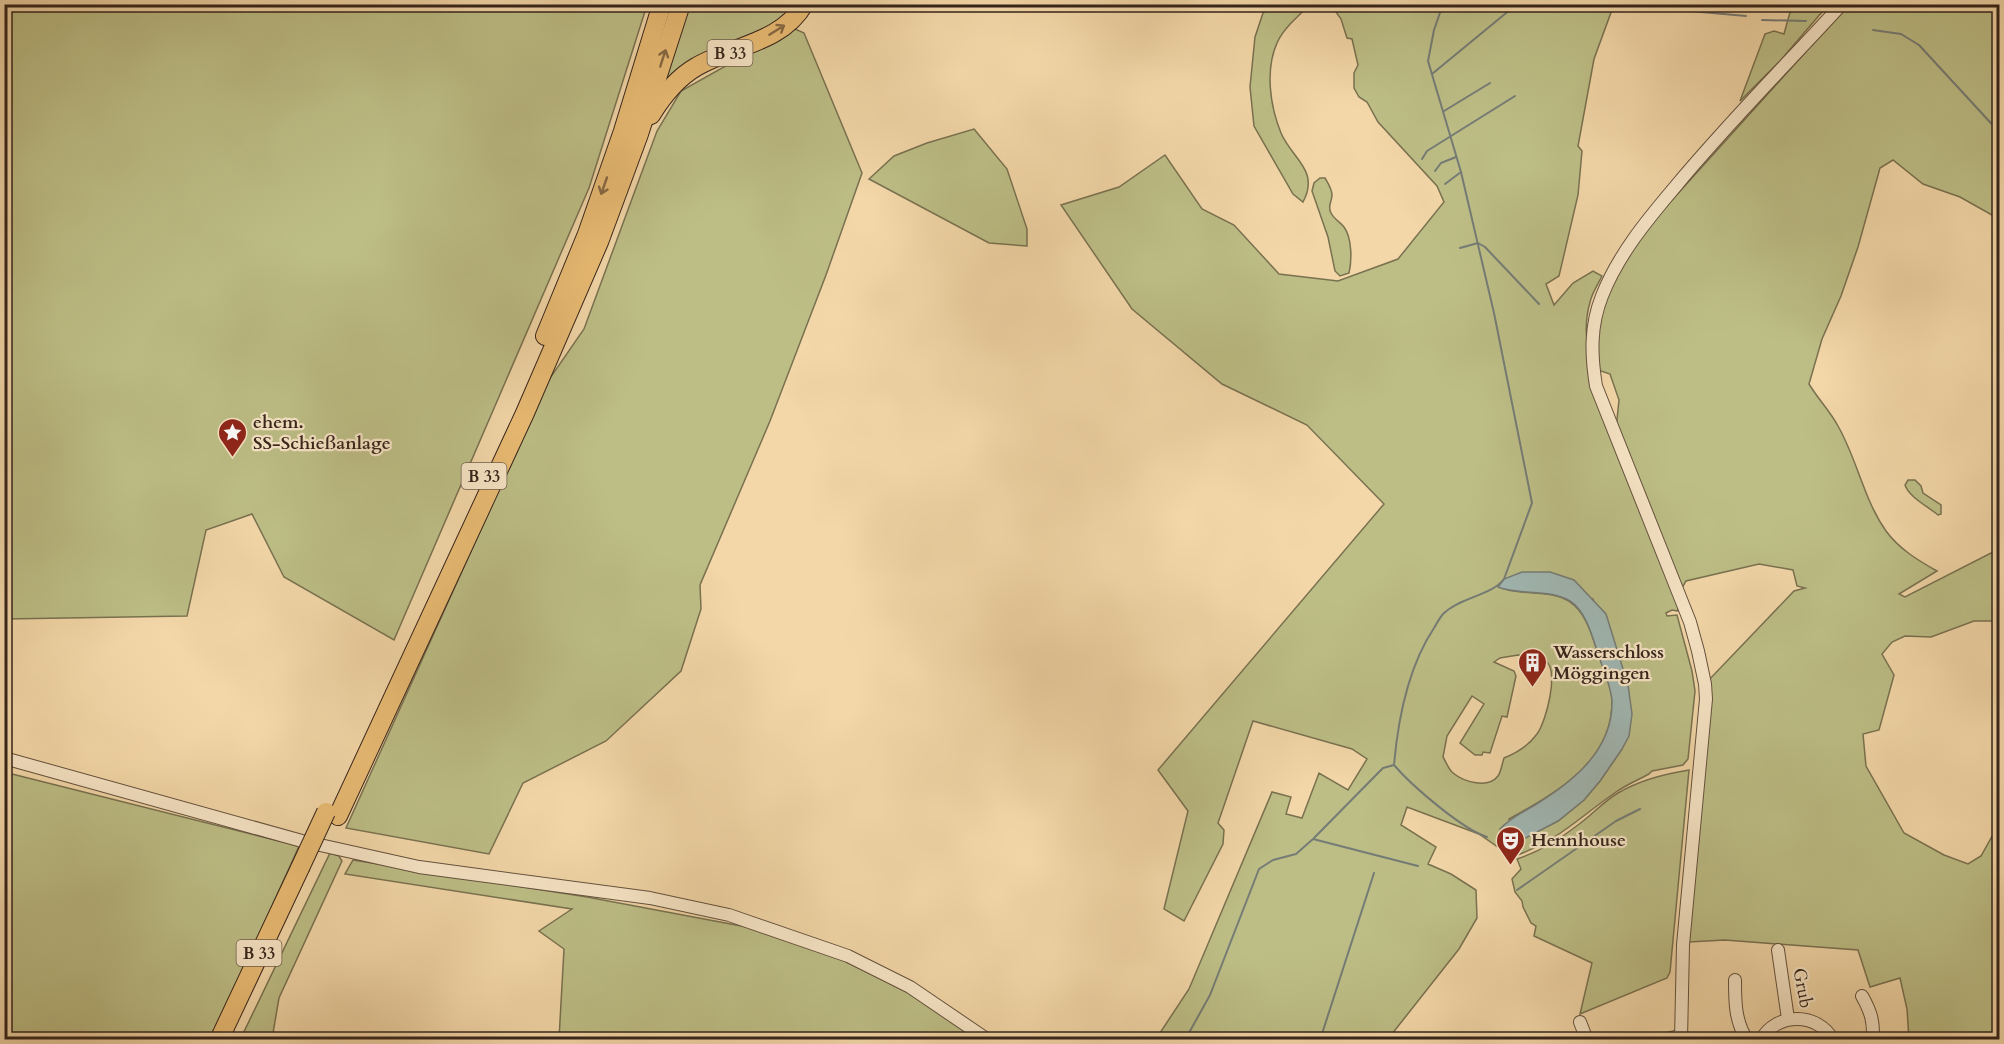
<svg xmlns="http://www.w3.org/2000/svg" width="2004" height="1044" font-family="Cardo,serif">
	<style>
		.green { fill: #bdbe86; stroke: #797150; stroke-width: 1.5; fill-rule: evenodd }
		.water { fill: #a0b7b3; stroke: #757c76; stroke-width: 1.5 }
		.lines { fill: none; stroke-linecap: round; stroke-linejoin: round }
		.stream { stroke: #757c76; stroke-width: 2 }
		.minor-casing { stroke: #64513e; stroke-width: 14 }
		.highway-casing { stroke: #35241b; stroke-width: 20 }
		.minor { stroke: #f7e5c6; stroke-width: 12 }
		.highway { stroke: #eabc74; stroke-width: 18 }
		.highway-bridge-casing { stroke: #35241b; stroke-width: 20; stroke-linecap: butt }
		.highway-bridge { stroke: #eabc74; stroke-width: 18 }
		.oneway { stroke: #866843 }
		.labels { text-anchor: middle; stroke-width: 4.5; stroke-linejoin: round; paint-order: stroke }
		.shield { fill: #f7e5c6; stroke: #6f5e4e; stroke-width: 1.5 }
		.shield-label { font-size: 16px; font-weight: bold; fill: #35241b }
		.poi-label { font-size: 18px; font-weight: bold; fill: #35241b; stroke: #f7e5c6; text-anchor: start }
		.street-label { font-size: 18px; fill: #35241b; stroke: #f7e5c6 }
	</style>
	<rect width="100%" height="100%" fill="#f3d7a8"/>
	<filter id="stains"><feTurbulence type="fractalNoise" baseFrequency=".00333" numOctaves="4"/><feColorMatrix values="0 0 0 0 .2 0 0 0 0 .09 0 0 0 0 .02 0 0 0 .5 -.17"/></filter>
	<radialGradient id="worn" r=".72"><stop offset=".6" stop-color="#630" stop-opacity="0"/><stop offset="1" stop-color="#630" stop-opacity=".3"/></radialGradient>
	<g class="green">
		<path d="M4,5H647L589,188L394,640L284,577L252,514L206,530L187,616L5,619Z"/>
		<path d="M689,5H797L789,15L664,86Z"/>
		<path d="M1273,5H1310C1299,15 1283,29 1277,43C1265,70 1270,106 1281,133C1292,159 1320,170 1303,202L1293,194L1254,126L1250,87L1255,37L1263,13Z"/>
		<path d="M1331,5H1609L1613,7L1594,59L1578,146L1582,151L1578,195L1559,276L1546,284L1554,305L1573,283L1593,271L1602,276C1598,284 1592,293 1590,302C1577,348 1600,387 1616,429L1619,400L1610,374L1598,370L1595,349L1601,309L1618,270L1654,220L1848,5H1987L1999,17V219L1960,197L1923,184L1893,160L1880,168L1858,247L1841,296L1822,339L1809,384C1818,399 1830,411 1838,426C1857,459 1864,500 1886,531C1899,549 1919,561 1937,571L1899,594L1905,597L1991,553H1999V592L1995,621H1974L1931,637L1905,636L1892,642L1882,654L1894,675L1879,730L1863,734L1866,766L1904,833L1944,855L1968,864L1981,856L1995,831V742L1999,740L2000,1024L1996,1039H1909L1907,1009L1900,978L1870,987L1858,950L1725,940L1689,942L1705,684L1794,591L1805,588L1797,586L1793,570L1759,564L1686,581L1677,597L1678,611L1672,610L1666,613L1667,616L1677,615L1692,671L1695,691L1688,759L1683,765L1652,771L1649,774C1638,780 1626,785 1616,792C1578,818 1559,841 1512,857L1479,834L1407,807L1401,825L1436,847L1428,864L1451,874L1476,890L1477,918L1459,949L1388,1039H1156L1189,989L1272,792L1291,797L1286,814L1302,818L1319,773L1348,790L1367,759L1352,749L1253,721L1218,823L1224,830L1223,844L1184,921L1164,909L1188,811L1158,770L1384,504L1307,425L1222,384L1132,309L1061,205L1119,187L1165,155L1202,209L1234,225L1279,274L1338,281L1398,259L1444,202L1437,186L1378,122L1367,102L1359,97L1354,88V73L1358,65L1352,39L1347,38L1341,19ZM1499,587L1593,599L1622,749L1600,781L1584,800L1558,821L1512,844L1509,819C1556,793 1612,762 1612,702C1612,686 1603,668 1598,653C1592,636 1586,612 1570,602C1549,588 1521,597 1499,587ZM1518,655C1526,656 1537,655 1545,660C1560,670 1546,722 1537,734C1529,745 1517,753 1504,758C1502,764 1501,772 1498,776C1488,789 1464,782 1453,773C1449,770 1446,762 1443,757L1447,736L1472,696L1484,704L1460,743L1475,755H1482L1483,752L1490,753L1502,716L1507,717L1516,676L1514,671L1494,662L1500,658Z"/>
		<path d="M1792,5H1828L1780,61L1740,101L1765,34L1774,31L1784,34Z"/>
		<path d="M793,28L804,33L862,173L826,275L770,421L700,585L701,609L681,671L606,741L523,783L489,854L346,828L548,381L584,329L657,131L681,91Z"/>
		<path d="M974,129L1007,169L1027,229V246L989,243L869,179L894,156L927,143Z"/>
		<path d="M1320,178H1325C1328,183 1332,189 1332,195C1332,202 1327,206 1331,213C1334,219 1340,222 1344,227C1352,238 1352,260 1349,273L1340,276L1335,271L1328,237L1312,191L1314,183Z"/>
		<path d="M1908,480H1915L1921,486L1923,493L1941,505V514L1938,515C1927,506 1909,497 1905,485Z"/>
		<path d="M1689,770L1670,972L1667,978L1580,1014L1592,963L1534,936L1536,926L1531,923L1523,907L1522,901L1515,892L1512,879L1521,869L1517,859C1539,852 1560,839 1578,825C1592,815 1604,801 1618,793C1640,780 1664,774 1689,770Z"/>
		<path d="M4,772L279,841L300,844L212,1039H5Z"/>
		<path d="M330,853L339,856L342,861L279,998L272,1039L240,1040Z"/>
		<path d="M353,860L587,897L752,928L826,952L909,992L969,1031L967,1040L559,1039L564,949L539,931L572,909L345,874Z"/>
	</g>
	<path class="water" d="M1522,572H1550L1574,580L1606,614L1628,685L1632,714L1629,736L1622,749L1600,781L1584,800L1558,821L1518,842L1505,845L1502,840L1500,829C1511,817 1524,812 1538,803C1575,780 1613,749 1612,701C1611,687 1604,670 1599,657C1593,639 1587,612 1570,601C1548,588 1521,596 1498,587L1504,579Z"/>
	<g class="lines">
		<g class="stream">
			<path d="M1676,4L1690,11L1746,16"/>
			<path d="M1762,20L1806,21"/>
			<path d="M1873,30L1901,34L1919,45L2000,133"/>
			<path d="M1432,74L1517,4"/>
			<path d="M1444,111L1490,83"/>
			<path d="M1422,159L1427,151L1515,96"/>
			<path d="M1435,171L1441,163L1456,157"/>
			<path d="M1445,184L1461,172"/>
			<path d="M1460,248L1478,243L1485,247L1539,304"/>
			<path d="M1394,765C1398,719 1408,667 1434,628C1437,623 1440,617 1444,613C1461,597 1491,596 1504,579L1532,503L1494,313L1461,172L1428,61L1434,30L1443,4"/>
			<path d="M1314,838L1383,768L1394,765C1412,786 1462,829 1487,837"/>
			<path d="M1517,890L1616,821L1640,809"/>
			<path d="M1185,1040L1210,995L1259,869L1273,860L1296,854L1313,839L1418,866"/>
			<path d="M1320,1040L1374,873"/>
		</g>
		<defs>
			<g id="minor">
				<path d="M4,758L302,841L419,867L650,898L729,915L848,956L910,987L988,1040"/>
				<path d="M1778,950L1788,1019"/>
				<path d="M1735,980C1735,1002 1735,1021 1747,1040"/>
				<path d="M1862,996C1870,1010 1875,1023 1872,1040"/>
				<path d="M1580,1022L1587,1040"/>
				<path d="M1661,1040L1680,1036"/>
				<path d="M1681,1040L1683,945L1706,699L1705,684L1698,651L1690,622L1596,386C1591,355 1590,326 1602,296C1618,255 1647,220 1675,187C1728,123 1786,65 1842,4"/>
				<path d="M1761,1040C1776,1012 1818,1012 1833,1040"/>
			</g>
			<g id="highway">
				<path d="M651,115C662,97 677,78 696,67C731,46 782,43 804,4"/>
				<path d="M545,336L587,234L623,131L662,4"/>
				<path d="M338,816L525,413L599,242L639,134L681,4"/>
				<path d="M219,1040L300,868"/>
			</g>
		</defs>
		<use href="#minor" class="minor-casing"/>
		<use href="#highway" class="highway-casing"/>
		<use href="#minor" class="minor"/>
		<use href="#highway" class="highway"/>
		<defs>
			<path id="highway-bridge" d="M300,868L326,812"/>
		</defs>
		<use href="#highway-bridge" class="highway-bridge-casing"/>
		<use href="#highway-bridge" class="highway-bridge"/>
	</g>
	<defs><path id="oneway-shaft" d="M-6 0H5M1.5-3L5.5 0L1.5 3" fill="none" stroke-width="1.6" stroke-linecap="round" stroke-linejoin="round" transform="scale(1.5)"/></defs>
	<g class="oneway">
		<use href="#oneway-shaft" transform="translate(777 30) rotate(-32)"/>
		<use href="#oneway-shaft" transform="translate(663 58) rotate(-72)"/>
		<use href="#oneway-shaft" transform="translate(604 186) rotate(109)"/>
	</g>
	<defs>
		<symbol id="sight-pin" viewBox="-11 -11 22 30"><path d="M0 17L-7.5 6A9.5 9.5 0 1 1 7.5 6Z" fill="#8f2418" stroke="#f7e5c6"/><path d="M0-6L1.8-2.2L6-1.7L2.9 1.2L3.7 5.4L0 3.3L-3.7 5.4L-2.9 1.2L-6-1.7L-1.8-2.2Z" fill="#fff"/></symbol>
		<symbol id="building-pin" viewBox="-11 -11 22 30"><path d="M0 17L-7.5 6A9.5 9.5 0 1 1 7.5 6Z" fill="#8f2418" stroke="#f7e5c6"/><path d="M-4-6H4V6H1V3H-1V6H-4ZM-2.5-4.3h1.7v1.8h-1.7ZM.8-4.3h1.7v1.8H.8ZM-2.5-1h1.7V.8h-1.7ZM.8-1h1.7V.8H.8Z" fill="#fff"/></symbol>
		<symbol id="theatre-pin" viewBox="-11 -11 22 30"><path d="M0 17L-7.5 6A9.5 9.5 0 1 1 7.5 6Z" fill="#8f2418" stroke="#f7e5c6"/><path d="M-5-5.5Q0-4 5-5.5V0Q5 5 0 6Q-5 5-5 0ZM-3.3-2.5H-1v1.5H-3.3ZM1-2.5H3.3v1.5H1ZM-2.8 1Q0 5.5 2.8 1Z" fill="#fff"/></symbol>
	</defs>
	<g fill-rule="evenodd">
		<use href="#sight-pin" x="216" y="416" width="33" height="45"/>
		<use href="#building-pin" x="1516" y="646" width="33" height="45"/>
		<use href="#theatre-pin" x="1494" y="824" width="33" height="45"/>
	</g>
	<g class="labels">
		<g class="shield">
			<rect x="707.5" y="40" width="45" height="26" rx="4.5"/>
			<rect x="461.5" y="463" width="45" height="26" rx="4.5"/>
			<rect x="236.5" y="940" width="45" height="26" rx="4.5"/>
		</g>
		<g class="shield-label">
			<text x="730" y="59">B 33</text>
			<text x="484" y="482">B 33</text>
			<text x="259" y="959">B 33</text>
		</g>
		<g class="poi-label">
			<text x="253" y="428">ehem.<tspan x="253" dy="21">SS-Schießanlage</tspan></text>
			<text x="1553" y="658">Wasserschloss<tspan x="1553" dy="21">Möggingen</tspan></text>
			<text x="1531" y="846">Hennhouse</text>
		</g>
		<g class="street-label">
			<text transform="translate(1803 988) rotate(79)" y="6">Grub</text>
		</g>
	</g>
	<rect width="2004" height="1044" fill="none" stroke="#f3d7a8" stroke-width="24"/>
	<rect x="6" y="6" width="1992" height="1032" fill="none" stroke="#35241b" stroke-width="3"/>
	<rect x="12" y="12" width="1980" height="1020" fill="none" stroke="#35241b" stroke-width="1.5"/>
	<rect width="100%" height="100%" filter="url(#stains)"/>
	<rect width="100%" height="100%" fill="url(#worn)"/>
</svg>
